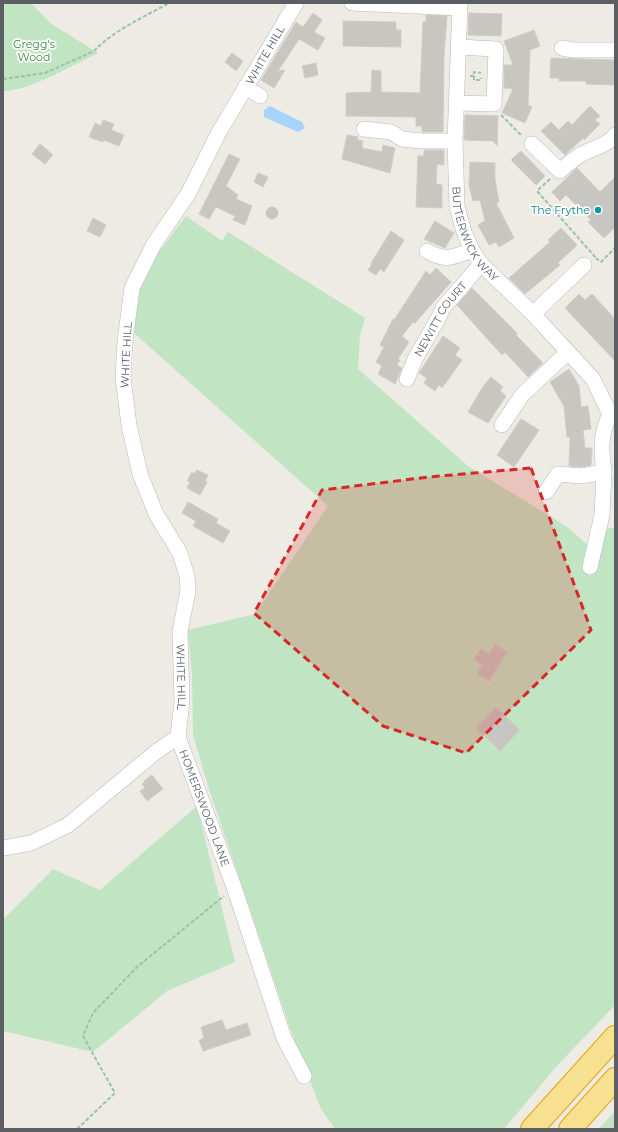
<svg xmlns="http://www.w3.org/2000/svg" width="618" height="1132" font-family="Montserrat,sans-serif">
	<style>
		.green { fill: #c1e4c2 }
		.water { fill: #a6d4fb }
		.building { fill: #c8c6c0; stroke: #d2cdc2 }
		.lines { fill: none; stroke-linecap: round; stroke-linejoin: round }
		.minor-casing { stroke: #b6b9bd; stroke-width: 16 }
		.highway-casing { stroke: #e5a60c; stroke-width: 24 }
		.path { stroke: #9bc4a7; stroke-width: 2; stroke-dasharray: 4 2; stroke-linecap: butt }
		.minor { stroke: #fff; stroke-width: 15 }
		.highway { stroke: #f7e090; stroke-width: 22 }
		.marked { fill: #d62828; fill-opacity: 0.2; stroke: #d62828; stroke-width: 3; stroke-dasharray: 8 5; stroke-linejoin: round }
		.culture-dot { fill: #0f9aa8; stroke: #fff; stroke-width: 1.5 }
		.labels { text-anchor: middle; stroke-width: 3.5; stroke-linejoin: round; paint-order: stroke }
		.park-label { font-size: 11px; fill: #3a843f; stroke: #fff }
		.street-label { font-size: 11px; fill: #5b5f63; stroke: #fff }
		.culture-label { font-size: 11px; fill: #0d838f; stroke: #fff; text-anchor: end }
	</style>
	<rect width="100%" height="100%" fill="#edebe3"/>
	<g class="green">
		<path d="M3,3H31L50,23L98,53C75,64 27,92 3,91Z"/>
		<path d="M186,216L222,241L228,232L365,318L360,335L358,369L468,466L566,526L590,547L609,528H615V1005L555,1068L504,1129H335L321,1109L298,1051L208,786L193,735L192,674L188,630L255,614L328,506L134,333L140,288L153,260Z"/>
		<path d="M197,806L235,962L167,991L93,1052L3,1031V920L53,869L100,890Z"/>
		<path d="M615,1111V1129H599Z"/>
	</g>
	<path class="water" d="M270,106L302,122L305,128L298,132L264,117V110Z"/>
	<g class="building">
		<path d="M313,13L322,20L314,32L325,38L318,50L299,39L278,71L285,70L274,88L261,80L296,22L303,27Z"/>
		<path d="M469,13L502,14L501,36L468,35Z"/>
		<path d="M426,15L447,16L444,56L443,132H422V126H416V117L346,116V93L371,92L372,70L381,71V92L420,93L423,22H426Z"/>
		<path d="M343,21L396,22V30H401V47L343,46Z"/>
		<path d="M534,30L540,46L530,50L528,105L532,107L525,123L502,113L513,89L504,88V65H513L504,41Z"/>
		<path d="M232,53L243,61L236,71L225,62Z"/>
		<path d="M551,58L615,60V85L586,84V81H559V78H550Z"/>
		<path d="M316,63L318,75L305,78L302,66Z"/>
		<path d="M590,106L600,116L595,120L600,124L584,140L583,138L565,155L541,131L551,122L559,130L568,121L572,125Z"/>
		<path d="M465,115L498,116L497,146L493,141L464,140Z"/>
		<path d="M103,120L114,124L111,130L124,135L119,146L104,140L103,142L89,137L95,123L101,126Z"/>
		<path d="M347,135L358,137L357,140L363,141L362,148L382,152L383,145L395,148L390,173L342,159Z"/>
		<path d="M40,144L53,155L45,164L32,154Z"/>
		<path d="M424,150H444V165L437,164L436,184L442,185V208L416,207L418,156H424Z"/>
		<path d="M521,151L545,176L536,185L511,160Z"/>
		<path d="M229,154L240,159L226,186L238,195L236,199L252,206L245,225L233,220L235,216L216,207L209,219L199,214Z"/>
		<path d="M470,162L495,163V180L499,202L496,203L514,238L499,247L496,242L489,245L478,225L485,221L480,200L473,201L469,185Z"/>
		<path d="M577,168L600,192L615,177V227L604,238L588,222L591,220L566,195L560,201L552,192Z"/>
		<path d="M258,173L268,177L263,187L254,182Z"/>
		<circle cx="272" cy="213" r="6"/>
		<path d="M93,218L106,225L100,237L87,231Z"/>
		<path d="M435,221L454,233L445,248L424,239Z"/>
		<path d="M561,228L577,245L558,263L560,265L525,294L509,278L550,242L548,240Z"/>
		<path d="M391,231L404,240L384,272L380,269L376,275L368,270L372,264L371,263Z"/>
		<path d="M436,268L451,282L415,323L413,322L402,336L409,342L398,359L400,360L397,365L402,368L395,384L378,374L382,366L376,362L384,347L380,345L393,319L394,320L426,271L430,275Z"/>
		<path d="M472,288L517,333L516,335L543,363L528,377L505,352L502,355L457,305Z"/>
		<path d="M579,294L585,300L592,294L615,319V361L565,308Z"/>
		<path d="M443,336L460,348L455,355L462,360L442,388L439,385L435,391L424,383L427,378L419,373Z"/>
		<path d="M569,369L579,386L581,407L588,406L591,429L583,430L585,448H592L591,465L581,467L569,466L570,437H567L564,406L550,382Z"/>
		<path d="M491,377L503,387L500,391L506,396L488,423L468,412L482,388Z"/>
		<path d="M521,419L539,430L514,467L497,455Z"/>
		<path d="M197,470L208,475L205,481L207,482L200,495L187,488L190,482L187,481L192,472L194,474Z"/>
		<path d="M188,502L218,519L216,523L230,531L223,543L193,526L196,521L182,513Z"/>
		<path d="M495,644L507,652L489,681L477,674L482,665L474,659L481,649L489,654Z"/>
		<path d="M496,707L520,730L500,751L476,728Z"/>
		<path d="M152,775L163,789L147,801L140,791L145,788L142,784L145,782L144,781Z"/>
		<path d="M222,1020L226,1030L247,1023L251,1035L203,1051L199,1040L204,1038L201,1027Z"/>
	</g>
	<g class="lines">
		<defs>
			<g id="minor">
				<path id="s1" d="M296,3L219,132L188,194L154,244L132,288L125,341L123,378L129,425L140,474L156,514L180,553L187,576L188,591L180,631L182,701L178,737L234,887L284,1038L304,1076"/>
				<path d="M352,3L459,8"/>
				<path id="s2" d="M460,3L455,141L457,207L464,232L472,250L481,264L533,314L593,379L610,414L615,417"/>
				<path d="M562,48L574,50H615"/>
				<path d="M245,87L260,96"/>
				<path d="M456,103L494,104L496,49L458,47"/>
				<path d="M364,129L391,132L402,139L421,141H455"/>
				<path d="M532,144L560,171C566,165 573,160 580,155C590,149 609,145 615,135"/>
				<path d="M427,251C446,262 453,257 472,250"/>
				<path d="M533,314L584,265"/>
				<path id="s3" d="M407,379L415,359L438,319L443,308L481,264"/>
				<path d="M502,425L522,395L567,353"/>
				<path d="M546,492L558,474L581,476L604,472C601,450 600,435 610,414"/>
				<path d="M590,567L602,515L604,472"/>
				<path d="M3,848L31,843L68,825L157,751L178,737"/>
			</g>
			<g id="highway">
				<path d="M532,1129L615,1037"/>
				<path d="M570,1129L615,1079"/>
			</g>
		</defs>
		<use href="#minor" class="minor-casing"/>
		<use href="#highway" class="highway-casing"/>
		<g class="path">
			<path d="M470,76H474V72L481,73"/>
			<path d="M474,76V80H481V78"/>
			<path d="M3,79L45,73L94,51C114,30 144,17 169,3"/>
			<path d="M501,115L522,136"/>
			<path d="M550,179L537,191L596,258"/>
			<path d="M596,258L601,262L615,248"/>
			<path d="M77,1129L115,1093L83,1036L93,1013L137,967L224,896"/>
		</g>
		<use href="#minor" class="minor"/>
		<use href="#highway" class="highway"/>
	</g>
	<path class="marked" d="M531,468L591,630L466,753L383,726L254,613L322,490L429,477Z"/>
	<circle class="culture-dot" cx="598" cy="210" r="4"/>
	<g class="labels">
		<g class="park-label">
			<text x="34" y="48">Gregg's<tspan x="34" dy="13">Wood</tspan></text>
		</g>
		<g class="street-label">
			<text transform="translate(265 55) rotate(-60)" y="4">WHITE HILL</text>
			<text dy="4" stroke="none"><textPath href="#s2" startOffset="236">BUTTERWICK WAY</textPath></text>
			<text dy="4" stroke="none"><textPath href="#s3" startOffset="69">NEWITT COURT</textPath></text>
			<text transform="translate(126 355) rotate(-87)" y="4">WHITE HILL</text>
			<text dy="4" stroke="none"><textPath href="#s1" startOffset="732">WHITE HILL</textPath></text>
			<text dy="4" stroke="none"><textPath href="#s1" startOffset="868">HOMERSWOOD LANE</textPath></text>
		</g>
		<g class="culture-label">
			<text x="590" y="214">The Frythe</text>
		</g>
	</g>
	<rect width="618" height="1132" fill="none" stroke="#5b5f63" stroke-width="8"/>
</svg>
